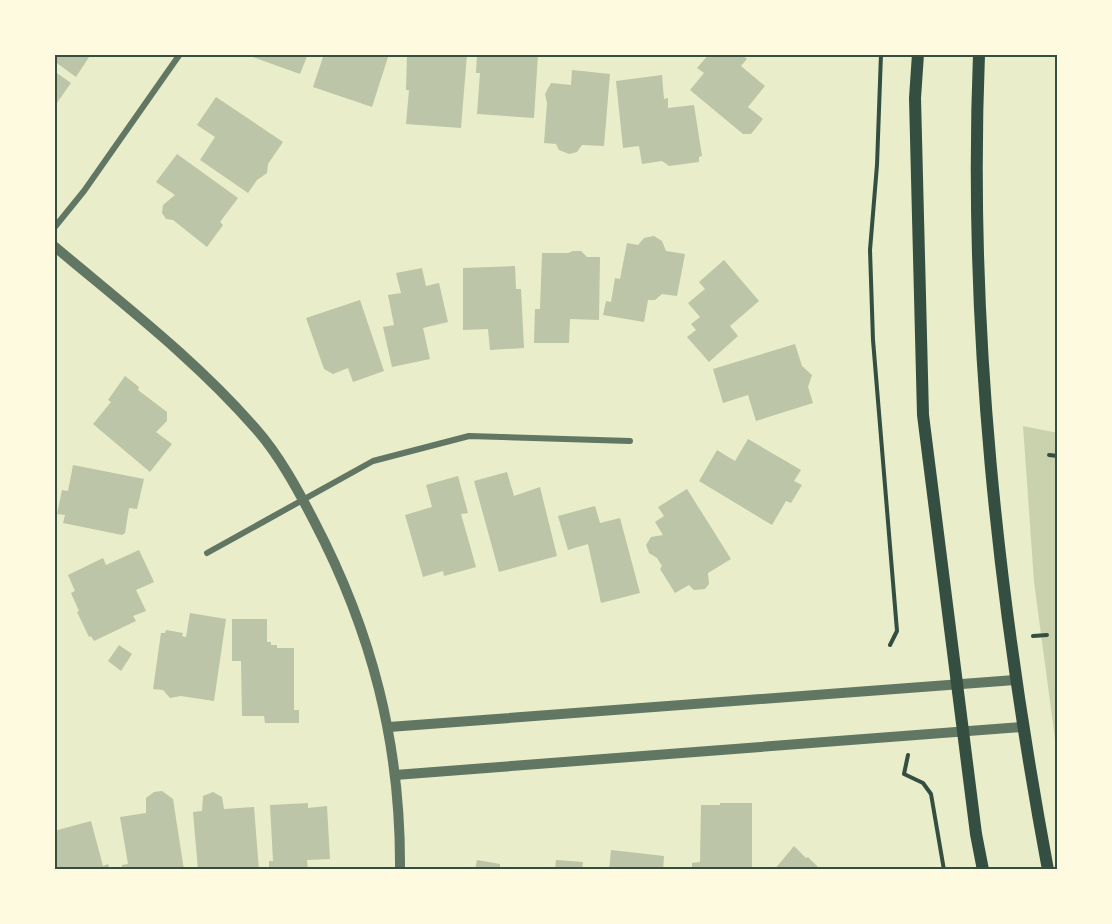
<svg xmlns="http://www.w3.org/2000/svg" width="1112" height="924" font-family="'Playfair Display',serif">
	<style>
		.green { fill: #cad2ad }
		.building { fill: #bcc5a7 }
		.lines { fill: none; stroke-linecap: round; stroke-linejoin: round }
		.path { stroke: #344e41; stroke-width: 4 }
		.minor { stroke: #617663; stroke-width: 6 }
		.tertiary { stroke: #617663; stroke-width: 10 }
		.secondary { stroke: #344e41; stroke-width: 12 }
		.neatline { fill: none; stroke: #344e41; stroke-width: 2 }
	</style>
	<rect width="100%" height="100%" fill="#e9edc9"/>
	<path class="green" d="M1023,426L1058,433V761L1034,582Z"/>
	<g class="building">
		<path d="M54,54H91L76,77L54,61Z"/>
		<path d="M244,54H308L300,74Z"/>
		<path d="M324,54H389L372,107L313,87Z"/>
		<path d="M407,54H467L461,128L406,124L409,90H406Z"/>
		<path d="M477,54H538L534,118L477,114L480,73H476Z"/>
		<path d="M709,54H741L747,59L741,66L765,86L748,107L763,119L751,134H743L690,90L704,73L697,68Z"/>
		<path d="M572,70L610,74L604,146L582,145L577,152L569,154L559,150L556,144L544,143L547,103L545,94L551,83L571,85Z"/>
		<path d="M54,71L71,83L54,107Z"/>
		<path d="M662,75L664,99L668,98V108L694,105L702,156L699,157V162L669,166L662,161L642,164L639,146L623,148L616,81Z"/>
		<path d="M216,97L283,142L268,164L267,173L257,180L248,193L200,160L215,137L197,125Z"/>
		<path d="M177,154L238,198L220,222L223,225L207,247L173,220L166,219L162,213L163,205L175,195L156,182Z"/>
		<path d="M654,236L662,241L666,251L685,254L677,296L662,294L655,300H648L644,322L603,315L606,301L611,302L615,278L620,279L627,243L638,245L644,238Z"/>
		<path d="M573,251H581L587,257H600L599,320L570,319L569,343H534L535,309H540L542,253H568Z"/>
		<path d="M724,260L759,301L730,326L738,336L709,362L687,337L696,330L691,324L700,317L688,303L705,289L699,282Z"/>
		<path d="M515,266L516,289H521L524,348L490,350L488,329L463,330V268Z"/>
		<path d="M422,268L426,286L439,283L448,322L423,328L430,359L392,367L383,327L394,325L388,295L401,293L396,273Z"/>
		<path d="M360,300L384,371L353,382L348,368L333,374L324,369L306,318Z"/>
		<path d="M795,344L802,366L812,375L808,387L813,403L756,421L748,395L723,403L713,369Z"/>
		<path d="M125,376L139,387L138,390L167,412V421L156,432L172,444L150,472L93,424L111,402L108,400Z"/>
		<path d="M748,439L801,470L794,481L802,485L791,503L786,501L772,525L699,481L717,450L735,461Z"/>
		<path d="M73,465L144,479L137,509L129,508L125,533L122,535L63,523L65,515L57,514L62,490L68,491Z"/>
		<path d="M507,472L514,496L540,487L557,556L499,572L474,481Z"/>
		<path d="M458,476L468,513L461,514L476,567L444,576L443,571L423,577L405,515L432,507L426,485Z"/>
		<path d="M687,489L731,559L708,573L709,584L705,589L694,590L689,585L675,593L660,569L662,566L657,558L649,553L646,545L651,537L663,535L655,522L664,516L658,507Z"/>
		<path d="M595,506L600,523L620,518L640,593L601,603L588,544L568,550L558,516Z"/>
		<path d="M139,550L154,582L136,590L146,611L133,616L136,621L94,641L91,636L89,637L77,612L79,611L71,593L75,591L68,575L103,558L106,565Z"/>
		<path d="M190,613L226,619L214,701L181,696L170,698L163,690L153,689L161,633H165L166,630L183,633L182,636L186,637Z"/>
		<path d="M232,619H267V642H271V645H277V648H294V710H299V723H265L264,716H242L241,661H232Z"/>
		<path d="M119,645L132,654L121,671L108,661Z"/>
		<path d="M162,791L173,799L184,870H122V865L128,864L120,817L146,813V798L154,792Z"/>
		<path d="M213,792L222,797L224,809L254,807L259,870H198L193,812L202,811L203,796Z"/>
		<path d="M308,803V808L327,806L330,859L307,860L308,870H269V861H273L270,805Z"/>
		<path d="M720,803H752V870H692V863L700,862L701,805H720Z"/>
		<path d="M91,821L103,866L108,864L110,870H54V831Z"/>
		<path d="M794,846L806,858L808,857L821,870H774Z"/>
		<path d="M611,850L664,856L663,870H609Z"/>
		<path d="M477,860L500,864V867L510,870H475Z"/>
		<path d="M556,860L583,862L582,870H555Z"/>
	</g>
	<g class="lines">
		<g class="path">
			<path d="M881,54L877,165L870,250L873,340L897,631L890,645"/>
			<path d="M1049,455L1058,456"/>
			<path d="M1033,636L1047,635"/>
			<path d="M908,755L904,774L923,783L931,794L944,870"/>
		</g>
		<g class="minor">
			<path d="M54,228L84,191L180,54"/>
			<path d="M207,553L373,461L469,436L630,441"/>
		</g>
		<g class="tertiary">
			<path d="M54,246C124,305 196,360 256,429C279,455 298,490 314,521C372,632 401,744 400,870"/>
			<path d="M389,727L1015,680"/>
			<path d="M395,775L1021,727"/>
		</g>
		<g class="secondary">
			<path d="M918,54L915,98L923,415L976,834L983,870"/>
			<path d="M979,54C968,328 998,601 1048,870"/>
		</g>
	</g>
	<rect width="1112" height="924" fill="none" stroke="#fefae0" stroke-width="111"/>
	<rect x="56" y="56" width="1000" height="812" class="neatline"/>
</svg>
